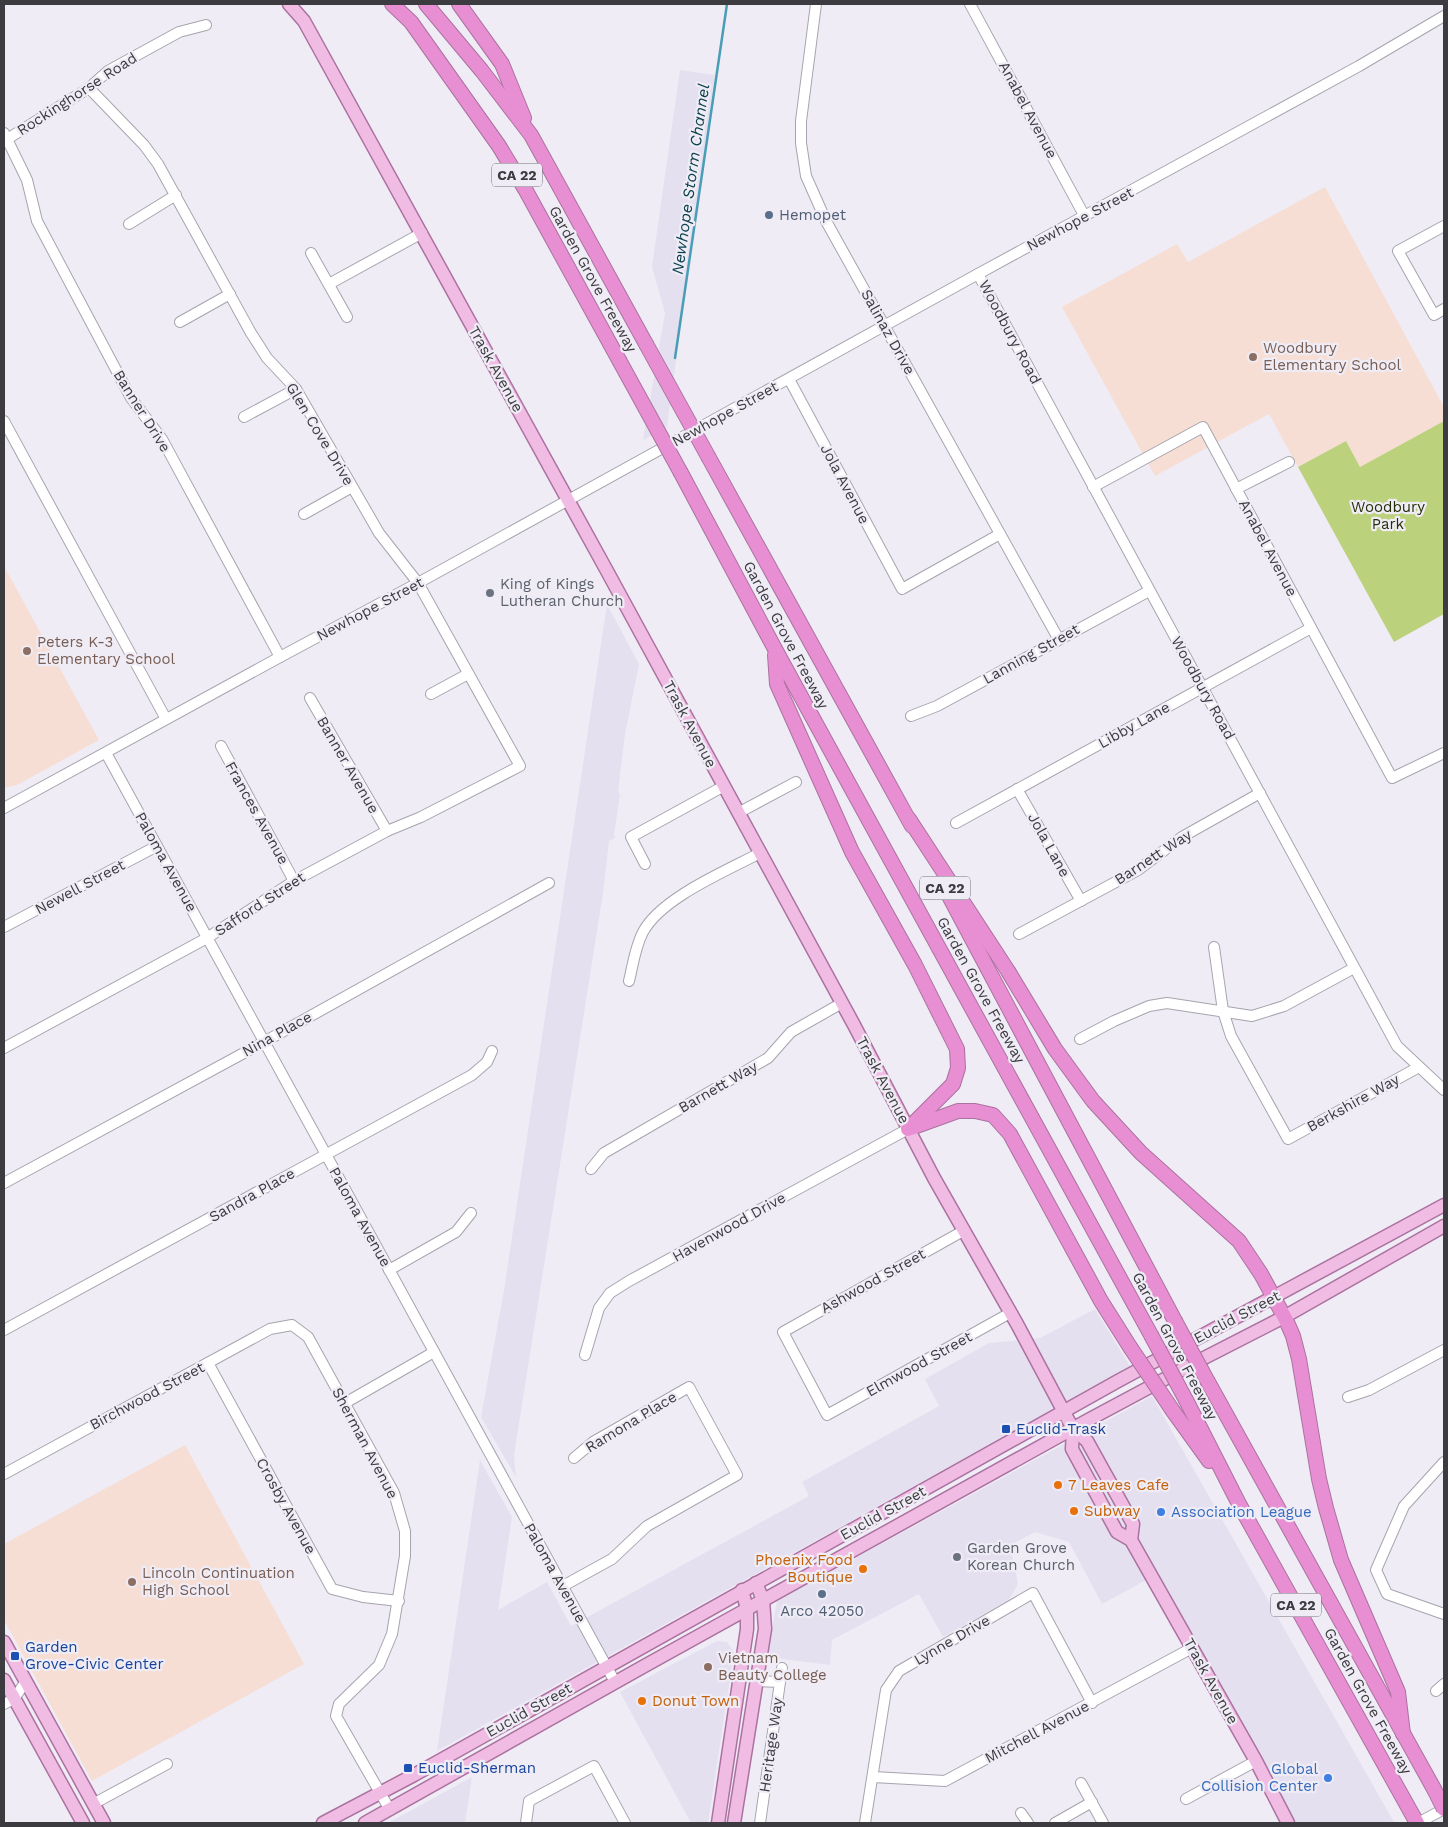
<svg xmlns="http://www.w3.org/2000/svg" width="1448" height="1827" font-family="'Work Sans',sans-serif">
	<style>
		.built { fill: #e5e0f0 }
		.education { fill: #f6ded4 }
		.green { fill: #bcd17b }
		.lines { fill: none; stroke-linecap: round; stroke-linejoin: round }
		.stream { stroke: #499eb5; stroke-width: 2.5 }
		.minor-casing { stroke: #a6a4ad; stroke-width: 12 }
		.major-casing { stroke: #ab729f; stroke-width: 15 }
		.highway-casing { stroke: #ab729f; stroke-width: 16 }
		.minor { stroke: #fff; stroke-width: 10 }
		.major { stroke: #f1bce4; stroke-width: 12 }
		.highway { stroke: #e78fd2; stroke-width: 14 }
		.highway-bridge-casing { stroke: #ab729f; stroke-width: 16; stroke-linecap: butt }
		.highway-bridge { stroke: #e78fd2; stroke-width: 14 }
		.service-dot { fill: #5c6f8a; stroke: #efecf6; stroke-width: 2 }
		.education-dot { fill: #8d6e63; stroke: #efecf6; stroke-width: 2 }
		.worship-dot { fill: #6b7280; stroke: #efecf6; stroke-width: 2 }
		.transit-dot { fill: #1a4fb4; stroke: #efecf6; stroke-width: 2 }
		.food-dot { fill: #e8710a; stroke: #efecf6; stroke-width: 2 }
		.shop-dot { fill: #3f7fe0; stroke: #efecf6; stroke-width: 2 }
		.labels { text-anchor: middle; stroke-width: 4.5; stroke-linejoin: round; paint-order: stroke }
		.shield { fill: #efecf6; stroke: #727076; stroke-width: 1 }
		.shield-label { font-size: 14px; font-weight: bold; fill: #3c3b3f }
		.street-label { font-size: 15px; fill: #3c3b3f; stroke: #efecf6 }
		.service-label { font-size: 15px; fill: #4e5e75; stroke: #efecf6; text-anchor: start }
		.education-label { font-size: 15px; fill: #785e54; stroke: #efecf6; text-anchor: start }
		.park-label { font-size: 15px; fill: #262e08; stroke: #efecf6 }
		.worship-label { font-size: 15px; fill: #5b616d; stroke: #efecf6; text-anchor: start }
		.transit-label { font-size: 15px; fill: #164399; stroke: #efecf6; text-anchor: start }
		.food-label { font-size: 15px; fill: #c56008; stroke: #efecf6; text-anchor: start }
		.shop-label { font-size: 15px; fill: #366cbe; stroke: #efecf6; text-anchor: start }
		.water-label { font-size: 16px; font-style: italic; fill: #0b424f; stroke: #efecf6 }
	</style>
	<rect width="100%" height="100%" fill="#efecf6"/>
	<g class="built">
		<path d="M680,70L715,75L667,427L643,440L665,313L652,267Z"/>
		<path d="M607,604L639,664L625,734L618,792L620,794L614,835L615,838L609,841L603,893L514,1455L516,1477L481,1417L504,1290Z"/>
		<path d="M1095,1309L1130,1366L437,1751L480,1460L512,1517L498,1610L547,1582L571,1626L809,1496L802,1482L939,1406L925,1379L989,1343L1040,1338Z"/>
		<path d="M1152,1396L1394,1822L1392,1823H1290L1150,1578L1102,1604L1069,1542L1035,1532L1010,1545L1018,1584L1009,1600L943,1637L919,1594L832,1640L830,1665L767,1657L777,1601Z"/>
		<path d="M717,1641L727,1642L734,1652L708,1823H691L620,1692Z"/>
		<path d="M472,1777L465,1823H388Z"/>
	</g>
	<g class="education">
		<path d="M1325,187L1444,407V421L1360,467L1346,441L1298,467L1269,414L1155,476L1062,307L1177,244L1188,262Z"/>
		<path d="M4,566L99,740L17,785L4,788Z"/>
		<path d="M185,1445L304,1664L92,1781L4,1620V1544Z"/>
	</g>
	<path class="green" d="M1444,421V614L1394,642L1298,467L1346,441L1360,467Z"/>
	<g class="lines">
		<path class="stream" d="M675,358L727,4"/>
		<defs>
			<g id="minor">
				<path d="M816,4L801,121V143L806,176L826,221L1058,638"/>
				<path d="M970,4L1085,217"/>
				<path d="M4,133L27,180L37,221L131,398L162,439L280,657"/>
				<path d="M4,141L89,88L108,71L179,32L206,25"/>
				<path d="M129,224L176,195"/>
				<path d="M1444,226L1398,251L1434,315L1444,309"/>
				<path d="M311,253L347,317"/>
				<path d="M978,274L1397,1046L1444,1090"/>
				<path d="M329,284L422,233"/>
				<path d="M180,322L230,294"/>
				<path d="M789,379L902,589L1000,534"/>
				<path d="M244,417L296,389"/>
				<path d="M4,421L166,719"/>
				<path d="M1093,487L1203,427L1392,778L1444,753"/>
				<path d="M1236,489L1289,462"/>
				<path d="M304,514L352,487"/>
				<path d="M431,694L468,674"/>
				<path d="M310,698L387,831"/>
				<path d="M911,716L937,706L1149,591"/>
				<path d="M221,746L294,881"/>
				<path d="M106,753L615,1682"/>
				<path d="M1017,789L1081,901"/>
				<path d="M4,808L280,657L418,583L978,274L1359,66L1444,16"/>
				<path d="M738,813L796,782"/>
				<path d="M956,823L1311,628"/>
				<path d="M645,864L631,837L724,786"/>
				<path d="M4,927L157,846"/>
				<path d="M1019,934L1138,870L1182,837L1260,793"/>
				<path d="M1214,947L1223,1011L1231,1036L1288,1139L1419,1067"/>
				<path d="M629,981C633,965 635,947 643,932C661,898 726,871 760,853"/>
				<path d="M1080,1039L1114,1021L1149,1006L1167,1003L1252,1016L1284,1006L1354,968"/>
				<path d="M4,1048L207,938L294,881L387,831L421,817L520,766L418,583L379,533L296,389L267,358L251,333L158,164L144,145L89,88"/>
				<path d="M591,1169L604,1153L768,1058L791,1032L842,1003"/>
				<path d="M4,1183L264,1042L549,883"/>
				<path d="M963,1231L783,1332L827,1415L1010,1313"/>
				<path d="M389,1270L456,1232L471,1213"/>
				<path d="M4,1330L472,1075L487,1062L492,1051"/>
				<path d="M585,1355L599,1308L610,1293L629,1281L908,1129"/>
				<path d="M208,1363L332,1589L363,1597L399,1601"/>
				<path d="M1348,1397L1369,1390L1444,1350"/>
				<path d="M345,1403L434,1352"/>
				<path d="M1444,1462L1404,1506L1376,1570L1387,1594L1444,1614"/>
				<path d="M4,1474L270,1329L292,1325L308,1337L394,1493L405,1531V1556L392,1634L379,1665L339,1704L336,1716L390,1810"/>
				<path d="M563,1586L612,1559L647,1526L737,1475L689,1387L593,1442L574,1458"/>
				<path d="M757,1681L780,1682"/>
				<path d="M1436,1691L1444,1684"/>
				<path d="M4,1704L14,1699L26,1681"/>
				<path d="M873,1777L945,1781L1192,1648"/>
				<path d="M1081,1783L1103,1823"/>
				<path d="M1186,1799L1256,1761"/>
				<path d="M93,1804L167,1764"/>
				<path d="M1021,1813L1028,1823"/>
				<path d="M526,1823L529,1801L594,1766L625,1823"/>
				<path d="M760,1823L782,1668"/>
				<path d="M865,1823L886,1690L899,1671L1033,1593L1092,1703"/>
				<path d="M1055,1823L1092,1802"/>
				<path d="M1418,1823L1444,1809"/>
			</g>
			<g id="major">
				<path d="M289,4L304,21L607,571L854,1025L934,1178L1017,1324L1073,1429L1087,1441L1133,1524L1131,1540"/>
				<path d="M1073,1429L1072,1449L1117,1532L1131,1540L1256,1761L1288,1823"/>
				<path d="M4,1642L104,1823"/>
				<path d="M4,1680L83,1823"/>
				<path d="M323,1823L414,1775L1118,1381L1444,1205"/>
				<path d="M365,1823L648,1664L1090,1419L1204,1358L1284,1317L1444,1226"/>
				<path d="M718,1823L747,1629V1609L742,1590"/>
				<path d="M734,1823L765,1629L763,1600L756,1583"/>
			</g>
			<g id="highway">
				<path d="M392,4L411,22L499,146L525,189L619,360"/>
				<path d="M426,4L482,71L531,135L646,344"/>
				<path d="M459,4L502,64L524,118"/>
				<path d="M709,458L912,826"/>
				<path d="M681,473L775,649L1151,1335"/>
				<path d="M775,655L777,684L852,852L915,965L957,1049L958,1068L953,1084L908,1129"/>
				<path d="M909,819L1008,971L1055,1049L1093,1101L1141,1153L1239,1241L1261,1274L1286,1320L1293,1336L1299,1359L1319,1479L1326,1508L1341,1560L1398,1692L1403,1734"/>
				<path d="M948,894L1175,1321"/>
				<path d="M911,1128L958,1111H975L993,1115L1010,1134L1101,1301L1130,1347"/>
				<path d="M1208,1382L1434,1789"/>
				<path d="M1186,1400L1239,1504L1417,1823"/>
				<path d="M1173,1411L1209,1461"/>
			</g>
		</defs>
		<use href="#minor" class="minor-casing"/>
		<use href="#major" class="major-casing"/>
		<use href="#highway" class="highway-casing"/>
		<use href="#minor" class="minor"/>
		<use href="#major" class="major"/>
		<use href="#highway" class="highway"/>
		<defs>
			<g id="highway-bridge">
				<path d="M646,344L709,458"/>
				<path d="M619,360L681,473"/>
				<path d="M1175,1321L1208,1382"/>
				<path d="M1151,1335L1186,1400"/>
				<path d="M1130,1347L1173,1411"/>
				<path d="M1434,1789L1444,1809"/>
			</g>
		</defs>
		<use href="#highway-bridge" class="highway-bridge-casing"/>
		<use href="#highway-bridge" class="highway-bridge"/>
	</g>
	<g class="service-dot">
		<circle cx="769" cy="215" r="5"/>
		<circle cx="822" cy="1594" r="5"/>
	</g>
	<g class="education-dot">
		<circle cx="1253" cy="357" r="5"/>
		<circle cx="27" cy="651" r="5"/>
		<circle cx="132" cy="1582" r="5"/>
		<circle cx="708" cy="1667" r="5"/>
	</g>
	<g class="worship-dot">
		<circle cx="490" cy="593" r="5"/>
		<circle cx="957" cy="1557" r="5"/>
	</g>
	<g class="transit-dot">
		<rect x="1001" y="1424" width="10" height="10" rx="2.5"/>
		<rect x="10" y="1651" width="10" height="10" rx="2.5"/>
		<rect x="403" y="1763" width="10" height="10" rx="2.5"/>
	</g>
	<g class="food-dot">
		<circle cx="1058" cy="1485" r="5"/>
		<circle cx="1074" cy="1511" r="5"/>
		<circle cx="863" cy="1569" r="5"/>
		<circle cx="642" cy="1701" r="5"/>
	</g>
	<g class="shop-dot">
		<circle cx="1161" cy="1512" r="5"/>
		<circle cx="1328" cy="1778" r="5"/>
	</g>
	<g class="labels">
		<g class="shield">
			<rect x="492" y="163.5" width="50" height="23" rx="4"/>
			<rect x="920" y="876.5" width="50" height="23" rx="4"/>
			<rect x="1271" y="1593.5" width="50" height="23" rx="4"/>
		</g>
		<g class="shield-label">
			<text x="517" y="180">CA 22</text>
			<text x="945" y="893">CA 22</text>
			<text x="1296" y="1610">CA 22</text>
		</g>
		<g class="street-label">
			<text transform="translate(77 94) rotate(-33)" y="5">Rockinghorse Road</text>
			<text transform="translate(1028 110) rotate(62)" y="5">Anabel Avenue</text>
			<text transform="translate(1080 219) rotate(-28)" y="5">Newhope Street</text>
			<text transform="translate(593 279) rotate(61)" y="5">Garden Grove Freeway</text>
			<text transform="translate(888 332) rotate(61)" y="5">Salinaz Drive</text>
			<text transform="translate(1010 332) rotate(62)" y="5">Woodbury Road</text>
			<text transform="translate(496 369) rotate(61)" y="5">Trask Avenue</text>
			<text transform="translate(142 411) rotate(58)" y="5">Banner Drive</text>
			<text transform="translate(725 414) rotate(-29)" y="5">Newhope Street</text>
			<text transform="translate(320 434) rotate(59)" y="5">Glen Cove Drive</text>
			<text transform="translate(845 484) rotate(62)" y="5">Jola Avenue</text>
			<text transform="translate(1268 548) rotate(62)" y="5">Anabel Avenue</text>
			<text transform="translate(370 609) rotate(-28)" y="5">Newhope Street</text>
			<text transform="translate(786 635) rotate(62)" y="5">Garden Grove Freeway</text>
			<text transform="translate(1031 654) rotate(-29)" y="5">Lanning Street</text>
			<text transform="translate(1203 688) rotate(61)" y="5">Woodbury Road</text>
			<text transform="translate(690 724) rotate(62)" y="5">Trask Avenue</text>
			<text transform="translate(1134 725) rotate(-29)" y="5">Libby Lane</text>
			<text transform="translate(348 765) rotate(60)" y="5">Banner Avenue</text>
			<text transform="translate(257 813) rotate(61)" y="5">Frances Avenue</text>
			<text transform="translate(1049 845) rotate(61)" y="5">Jola Lane</text>
			<text transform="translate(1153 857) rotate(-33)" y="5">Barnett Way</text>
			<text transform="translate(166 862) rotate(61)" y="5">Paloma Avenue</text>
			<text transform="translate(80 887) rotate(-28)" y="5">Newell Street</text>
			<text transform="translate(260 904) rotate(-33)" y="5">Safford Street</text>
			<text transform="translate(981 990) rotate(61)" y="5">Garden Grove Freeway</text>
			<text transform="translate(277 1034) rotate(-29)" y="5">Nina Place</text>
			<text transform="translate(883 1080) rotate(62)" y="5">Trask Avenue</text>
			<text transform="translate(718 1087) rotate(-30)" y="5">Barnett Way</text>
			<text transform="translate(1353 1103) rotate(-29)" y="5">Berkshire Way</text>
			<text transform="translate(252 1195) rotate(-29)" y="5">Sandra Place</text>
			<text transform="translate(360 1217) rotate(61)" y="5">Paloma Avenue</text>
			<text transform="translate(729 1227) rotate(-29)" y="5">Havenwood Drive</text>
			<text transform="translate(873 1281) rotate(-29)" y="5">Ashwood Street</text>
			<text transform="translate(1237 1317) rotate(-28)" y="5">Euclid Street</text>
			<text transform="translate(1175 1346) rotate(62)" y="5">Garden Grove Freeway</text>
			<text transform="translate(919 1364) rotate(-29)" y="5">Elmwood Street</text>
			<text transform="translate(147 1396) rotate(-28)" y="5">Birchwood Street</text>
			<text transform="translate(631 1422) rotate(-31)" y="5">Ramona Place</text>
			<text transform="translate(365 1443) rotate(62)" y="5">Sherman Avenue</text>
			<text transform="translate(286 1506) rotate(61)" y="5">Crosby Avenue</text>
			<text transform="translate(883 1513) rotate(-29)" y="5">Euclid Street</text>
			<text transform="translate(555 1573) rotate(61)" y="5">Paloma Avenue</text>
			<text transform="translate(952 1640) rotate(-30)" y="5">Lynne Drive</text>
			<text transform="translate(1211 1681) rotate(61)" y="5">Trask Avenue</text>
			<text transform="translate(1368 1701) rotate(61)" y="5">Garden Grove Freeway</text>
			<text transform="translate(529 1710) rotate(-29)" y="5">Euclid Street</text>
			<text transform="translate(1037 1732) rotate(-28)" y="5">Mitchell Avenue</text>
			<text transform="translate(771 1745) rotate(-82)" y="5">Heritage Way</text>
		</g>
		<g class="service-label">
			<text x="779" y="220">Hemopet</text>
			<text x="822" y="1616" text-anchor="middle">Arco 42050</text>
		</g>
		<g class="education-label">
			<text x="1263" y="353">Woodbury<tspan x="1263" dy="17">Elementary School</tspan></text>
			<text x="37" y="647">Peters K-3<tspan x="37" dy="17">Elementary School</tspan></text>
			<text x="142" y="1578">Lincoln Continuation<tspan x="142" dy="17">High School</tspan></text>
			<text x="718" y="1663">Vietnam<tspan x="718" dy="17">Beauty College</tspan></text>
		</g>
		<g class="park-label">
			<text x="1388" y="512">Woodbury<tspan x="1388" dy="17">Park</tspan></text>
		</g>
		<g class="worship-label">
			<text x="500" y="589">King of Kings<tspan x="500" dy="17">Lutheran Church</tspan></text>
			<text x="967" y="1553">Garden Grove<tspan x="967" dy="17">Korean Church</tspan></text>
		</g>
		<g class="transit-label">
			<text x="1016" y="1434">Euclid-Trask</text>
			<text x="25" y="1652">Garden<tspan x="25" dy="17">Grove-Civic Center</tspan></text>
			<text x="418" y="1773">Euclid-Sherman</text>
		</g>
		<g class="food-label">
			<text x="1068" y="1490">7 Leaves Cafe</text>
			<text x="1084" y="1516">Subway</text>
			<text x="853" y="1565" text-anchor="end">Phoenix Food<tspan x="853" dy="17">Boutique</tspan></text>
			<text x="652" y="1706">Donut Town</text>
		</g>
		<g class="shop-label">
			<text x="1171" y="1517">Association League</text>
			<text x="1318" y="1774" text-anchor="end">Global<tspan x="1318" dy="17">Collision Center</tspan></text>
		</g>
		<g class="water-label">
			<text transform="translate(690 179) rotate(-82)" y="6">Newhope Storm Channel</text>
		</g>
	</g>
	<rect width="1448" height="1827" fill="none" stroke="#3c3b3f" stroke-width="10"/>
</svg>
